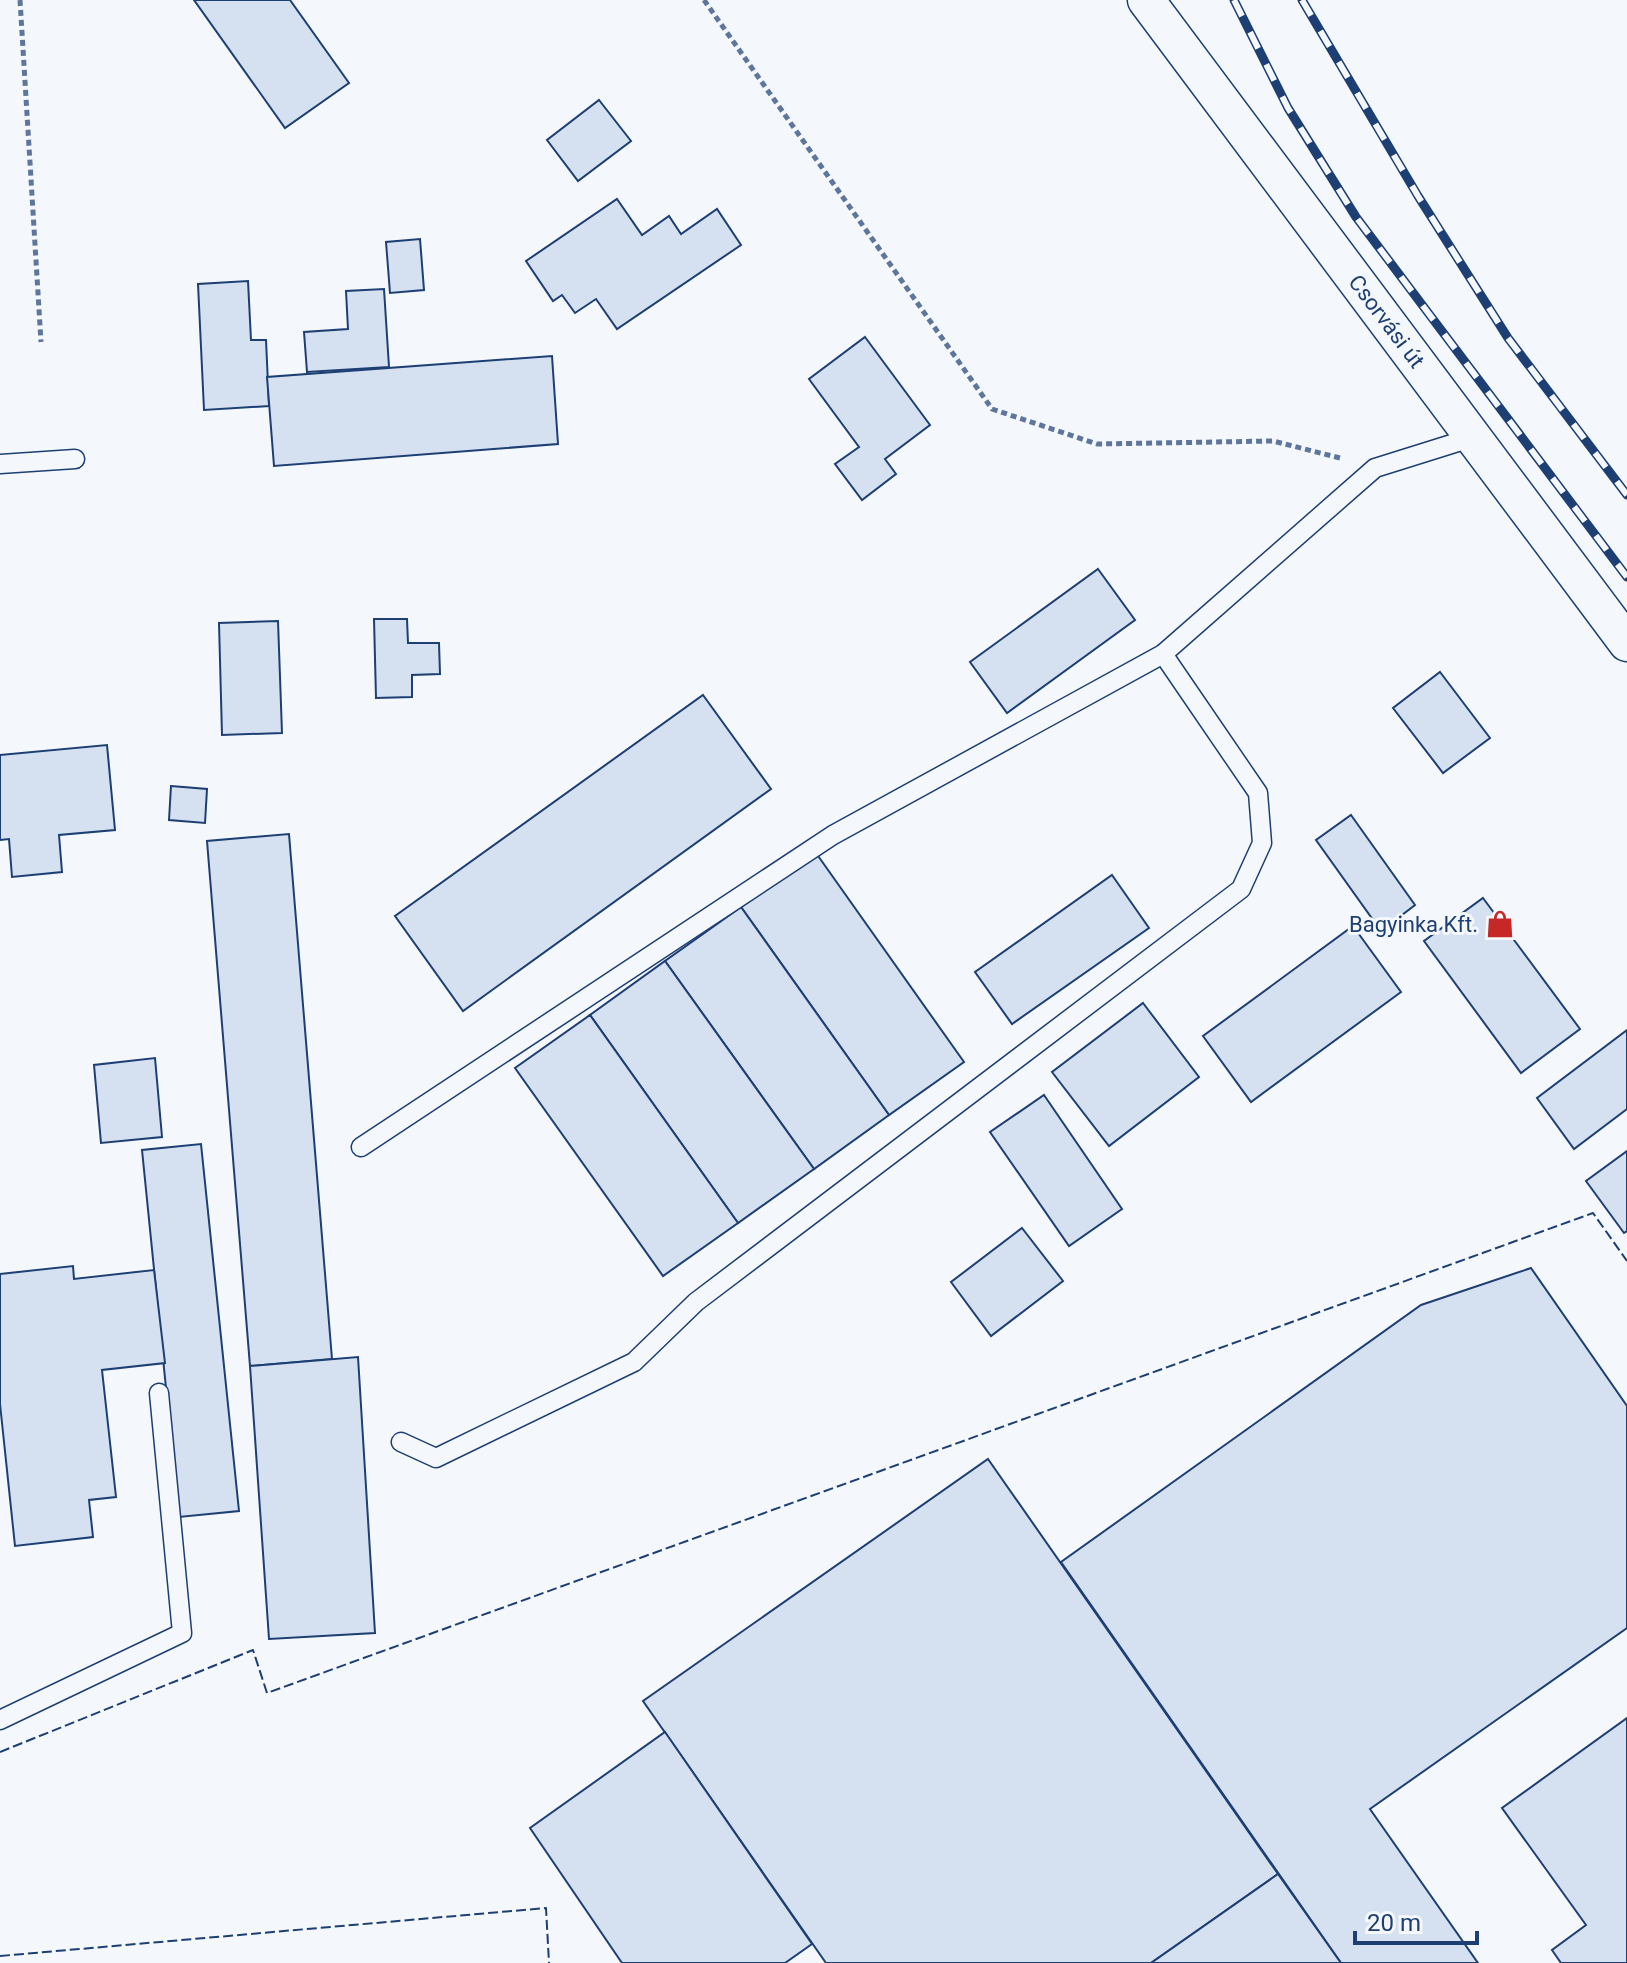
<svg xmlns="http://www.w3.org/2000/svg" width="1627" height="1963" font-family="Roboto,sans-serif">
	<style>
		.building { fill: #d5e0f0; stroke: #1d3f73; stroke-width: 2 }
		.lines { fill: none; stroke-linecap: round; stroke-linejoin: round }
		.lane-casing { stroke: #1d3f73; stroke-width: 21 }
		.street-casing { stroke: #1d3f73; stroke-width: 39 }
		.path { stroke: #5e769c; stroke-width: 5; stroke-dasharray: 6 4; stroke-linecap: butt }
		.lane { stroke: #f4f7fb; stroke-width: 18 }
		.street { stroke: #f4f7fb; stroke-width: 36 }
		.rail-casing { stroke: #1d3f73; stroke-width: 9 }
		.rail { stroke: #f4f7fb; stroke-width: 6; stroke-dasharray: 18; stroke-linecap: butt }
		.fence { stroke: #1d3f73; stroke-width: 2; stroke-dasharray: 10 4; stroke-linecap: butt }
		.labels { text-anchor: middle; stroke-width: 6; stroke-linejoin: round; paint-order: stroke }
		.street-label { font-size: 22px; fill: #1d3f73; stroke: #f4f7fb }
		.poi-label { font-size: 22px; fill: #1d3f73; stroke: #f4f7fb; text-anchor: end }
	</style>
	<rect width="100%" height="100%" fill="#f4f7fb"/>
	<g class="building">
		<path d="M194,0H290L349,83L285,128Z"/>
		<path d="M599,100L631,141L578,181L547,140Z"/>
		<path d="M617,199L642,235L669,216L681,234L717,209L741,245L617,329L596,299L575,313L562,295L553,301L526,261Z"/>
		<path d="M420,239L424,290L390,293L386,242Z"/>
		<path d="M248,281L251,340H266L269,406L204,410L198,284Z"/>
		<path d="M384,289L389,367L307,372L304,332L348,329L346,291Z"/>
		<path d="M865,337L930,425L885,459L896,474L862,500L835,464L859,447L809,379Z"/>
		<path d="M552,356L558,444L274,466L267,377Z"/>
		<path d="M1098,569L1135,620L1007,713L970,662Z"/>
		<path d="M374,619H407L408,643H439L440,674L412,675V697L376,698Z"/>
		<path d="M278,621L282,733L222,735L219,623Z"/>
		<path d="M1440,672L1490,738L1443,773L1393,708Z"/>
		<path d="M703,695L771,789L463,1011L395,916Z"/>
		<path d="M107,745L115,830L59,835L62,872L12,877L9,839L0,840V755Z"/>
		<path d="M171,786L207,789L205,823L169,820Z"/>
		<path d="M1351,815L1415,905L1381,931L1316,840Z"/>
		<path d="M289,834L332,1359L250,1366L207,841Z"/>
		<path d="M816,853L964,1062L889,1115L741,907Z"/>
		<path d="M1112,875L1149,928L1012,1024L975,972Z"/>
		<path d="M1483,898L1580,1029L1521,1073L1424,941Z"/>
		<path d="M741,907L889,1115L814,1169L665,961Z"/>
		<path d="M1353,926L1401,992L1251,1102L1203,1036Z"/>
		<path d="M665,961L814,1169L738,1223L590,1015Z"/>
		<path d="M1143,1003L1199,1077L1109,1146L1052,1072Z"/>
		<path d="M590,1015L738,1223L663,1276L515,1068Z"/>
		<path d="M1627,1030V1109L1574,1149L1537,1098Z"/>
		<path d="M155,1058L162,1137L101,1143L94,1065Z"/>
		<path d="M1044,1095L1122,1209L1069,1246L990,1132Z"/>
		<path d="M201,1144L239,1511L179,1517L142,1150Z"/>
		<path d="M1627,1151V1231L1624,1233L1586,1181Z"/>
		<path d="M1022,1228L1063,1281L991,1336L951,1282Z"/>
		<path d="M73,1266L74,1279L154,1270L165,1363L102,1370L116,1497L89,1500L93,1537L15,1546L0,1404V1274Z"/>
		<path d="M1531,1268L1627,1406V1628L1370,1809L1478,1963H1341L1061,1562L1421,1305Z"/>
		<path d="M358,1357L375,1633L269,1639L250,1366Z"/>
		<path d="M988,1459L1278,1874L1151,1963H826L643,1701Z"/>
		<path d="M1627,1718V1963H1561L1552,1950L1586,1925L1502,1808Z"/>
		<path d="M665,1732L812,1944L785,1963H622L530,1828Z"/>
		<path d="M1278,1874L1341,1963H1151Z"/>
	</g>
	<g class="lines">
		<defs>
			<g id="lane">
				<path d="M0,464L75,459"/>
				<path d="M361,1147L833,835L1163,654L1375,468L1474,437"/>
				<path d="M401,1442L436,1458L634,1362L696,1302L1241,889L1262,843L1258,793L1163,654"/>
				<path d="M0,1720L182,1633L159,1393"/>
			</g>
			<path id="street" d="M1146,0L1627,643"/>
		</defs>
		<use href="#lane" class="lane-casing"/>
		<use href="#street" class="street-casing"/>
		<g class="path">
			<path d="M20,0L41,342"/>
			<path d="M704,0L992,409L1097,444L1273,441L1340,458"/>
		</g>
		<use href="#lane" class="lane"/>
		<use href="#street" class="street"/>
		<defs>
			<g id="rail">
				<path d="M1234,0L1288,108L1356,217L1627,577"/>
				<path d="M1302,0L1418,196L1508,338L1627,495"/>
			</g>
		</defs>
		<use href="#rail" class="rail-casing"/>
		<use href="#rail" class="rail"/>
		<g class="fence">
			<path d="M0,1752L253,1650L267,1693L1593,1213L1627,1261"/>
			<path d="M0,1956L546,1908L549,1963"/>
		</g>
	</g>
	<defs>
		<symbol id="shop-bare" viewBox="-9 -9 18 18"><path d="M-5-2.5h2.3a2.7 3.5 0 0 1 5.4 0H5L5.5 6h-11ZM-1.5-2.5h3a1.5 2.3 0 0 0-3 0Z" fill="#c62828" stroke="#f4f7fb" stroke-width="2.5" paint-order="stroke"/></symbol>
	</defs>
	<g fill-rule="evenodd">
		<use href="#shop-bare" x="1480" y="904" width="40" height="40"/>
	</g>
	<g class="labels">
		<g class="street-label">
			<text transform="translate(1387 321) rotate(53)" y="8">Csorvási út</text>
		</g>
		<g class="poi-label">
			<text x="1478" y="932">Bagyinka Kft.</text>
		</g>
	</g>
	<path d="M1355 1931v12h122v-12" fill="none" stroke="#1d3f73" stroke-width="4"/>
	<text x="1367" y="1931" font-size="24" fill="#1d3f73" stroke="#f4f7fb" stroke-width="6" paint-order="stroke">20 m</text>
</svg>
